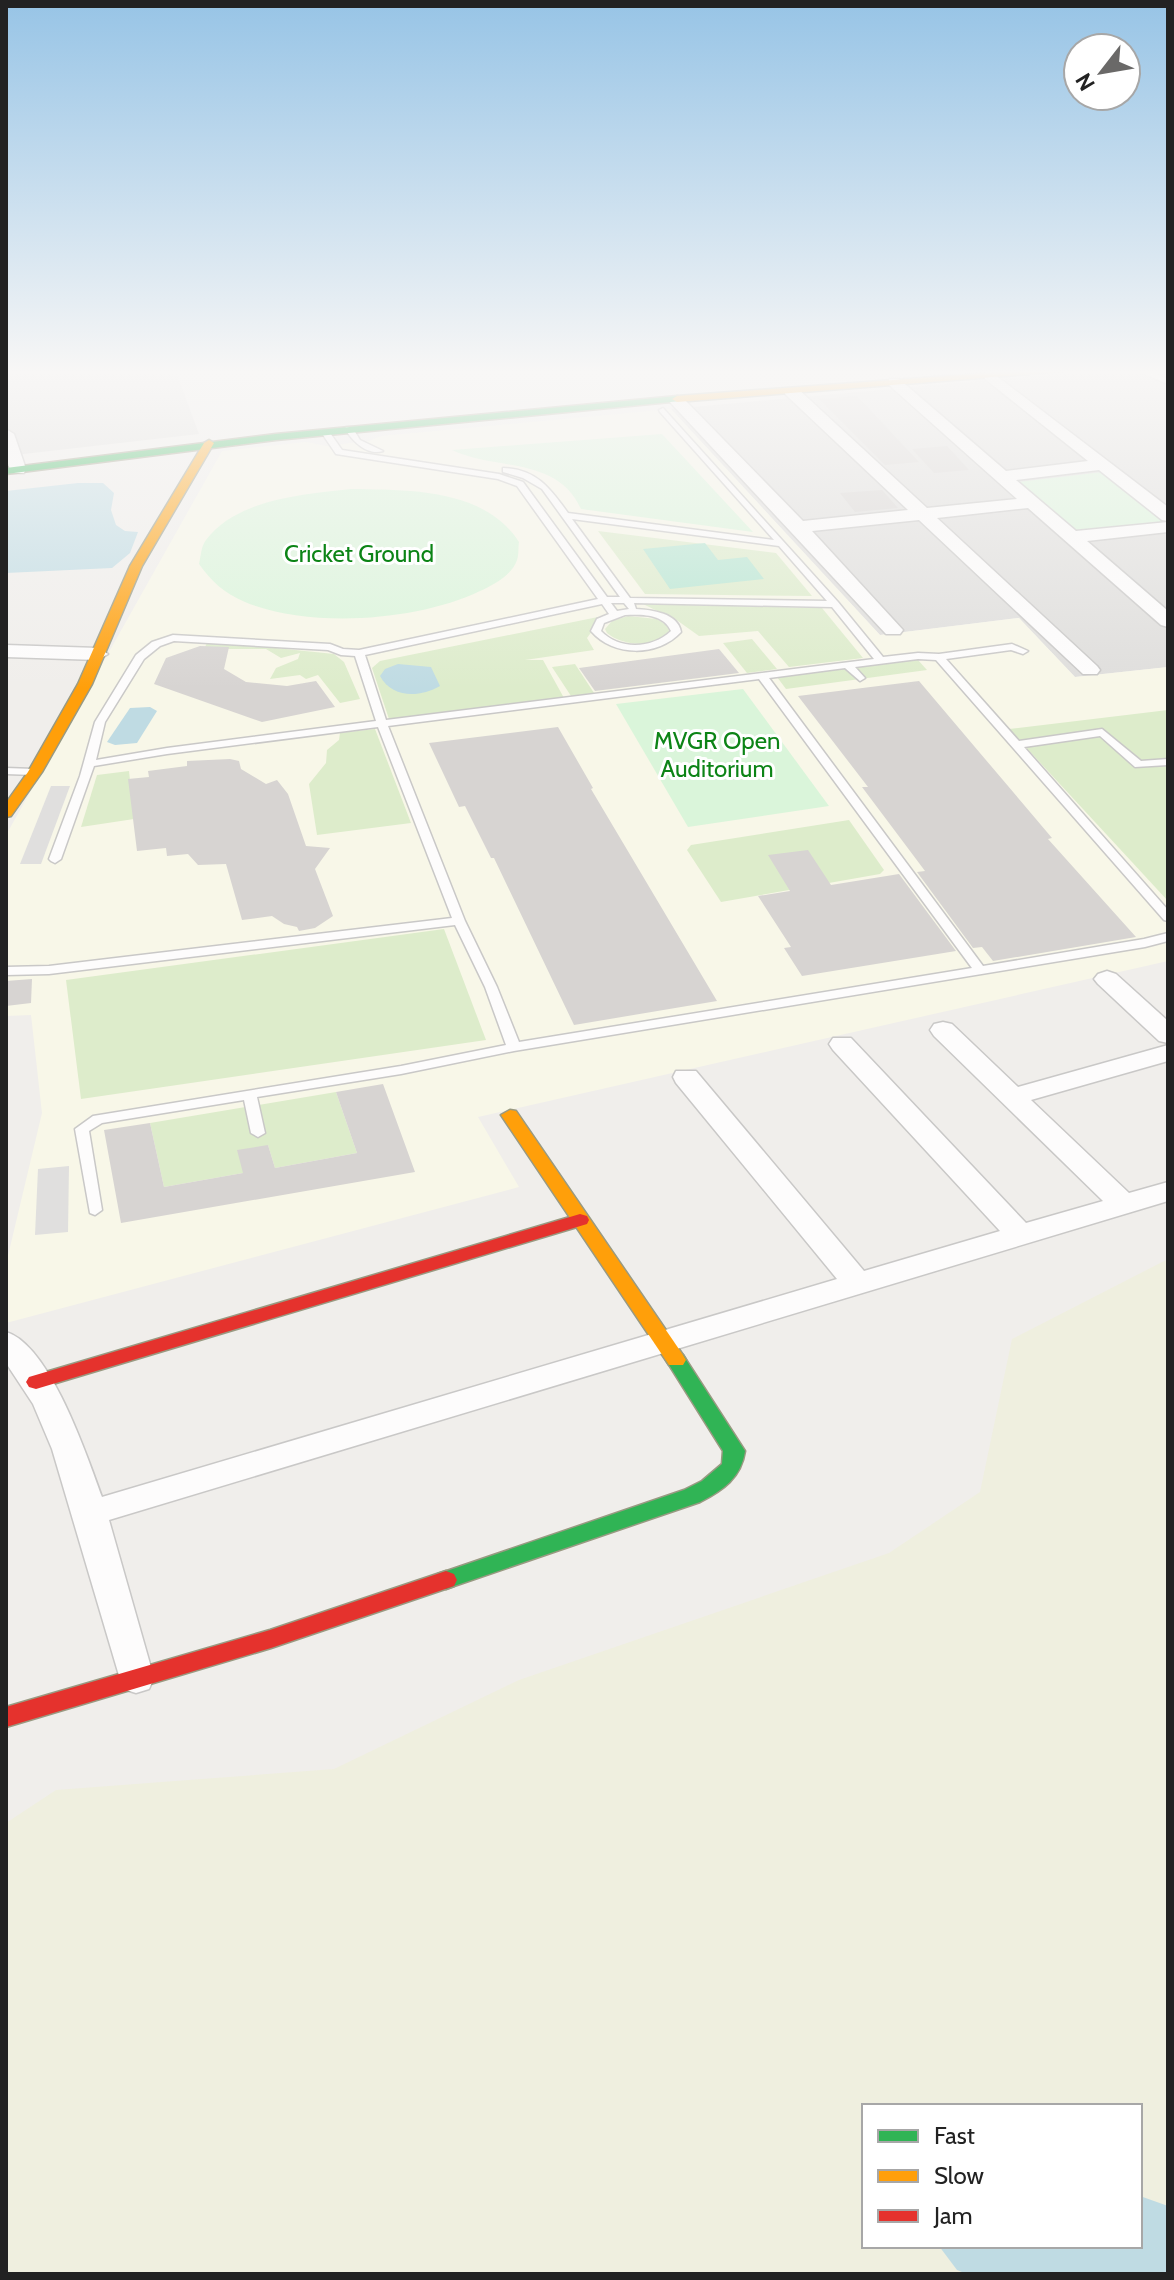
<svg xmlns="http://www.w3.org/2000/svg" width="1174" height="2280" font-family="Cabin,sans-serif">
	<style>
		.residential { fill: #dfdedc }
		.education { fill: #f8f7e8 }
		.farmland { fill: #efefdf; fill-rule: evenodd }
		.grass { fill: #ddeccb }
		.park { fill: #daf5da }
		.pitch { fill: #b7e6d2 }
		.parking { fill: #e0dfde }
		.water { fill: #bfdbe3 }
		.building { fill: #d7d4d2 }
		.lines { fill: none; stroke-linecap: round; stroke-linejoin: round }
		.lane-casing { stroke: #c9c8c7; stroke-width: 3 }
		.street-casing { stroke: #c9c8c7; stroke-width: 3 }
		.fast-casing { stroke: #999a82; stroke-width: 3 }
		.slow-casing { stroke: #999a82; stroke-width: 3 }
		.jam-casing { stroke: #999a82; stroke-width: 3 }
		.lane { fill: #fdfcfc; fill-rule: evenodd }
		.street { fill: #fdfcfc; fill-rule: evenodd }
		.fast { fill: #30b455; fill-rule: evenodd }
		.slow { fill: #ff9f0a; fill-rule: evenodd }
		.jam { fill: #e5322d; fill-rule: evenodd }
		.labels { text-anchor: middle; stroke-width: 6; stroke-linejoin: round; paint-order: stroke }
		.far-park-label { font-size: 24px; fill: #0c8416; stroke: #fff }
	</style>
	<rect width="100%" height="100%" fill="#f0eeeb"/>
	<g class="residential">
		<path d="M6,369H175L199,434L6,456Z"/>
		<path d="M1112,369H1168V667L1075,677L1019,618L880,635L671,409Z"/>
	</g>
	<path class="education" d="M671,409L880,635L1019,618L1075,677L1168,667V961L478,1117L519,1187L6,1323V1264L42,1113L31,1015L6,1016V835L222,451L306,442L326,446L369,441L381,436Z"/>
	<path class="farmland" d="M1168,1259V2274H6V1823L56,1790L334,1769L519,1680L889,1553L980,1492L1012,1339ZM864,2106H1140V2246H864Z"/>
	<g class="grass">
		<path d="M598,531L776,553L812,596L645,594Z"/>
		<path d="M643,604L822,608L863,658L789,667L758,631L699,636L678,621Z"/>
		<path d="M628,616L657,619L668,626L669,631C656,649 622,646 607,633L605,629L612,621Z"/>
		<path d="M598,617L601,619L587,638L594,650L525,660H543L564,698L389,719L372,668L380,661Z"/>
		<path d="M752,639L777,669L747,673L723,643Z"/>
		<path d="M208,641L334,654L344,662L360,699L340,703L318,675L306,679L300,675L270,679L276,668L298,659L300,653L281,658L266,649H204Z"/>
		<path d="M917,659L927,670L786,689L777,677Z"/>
		<path d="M575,664L594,693L571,696L552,667Z"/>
		<path d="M1168,710V901L1009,729Z"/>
		<path d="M375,729L411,823L317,835L309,784L326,763L327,750L339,740L340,733Z"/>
		<path d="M129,771L134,819L81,827L97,775Z"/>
		<path d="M849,820L884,870L880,874L721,902L687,850L691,845Z"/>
		<path d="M444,929L486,1040L81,1099L66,980Z"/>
		<path d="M336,1092L357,1153L275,1168L268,1145L243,1173L164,1187L150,1123Z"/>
	</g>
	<g class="park">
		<path d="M662,434L753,532L581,509C557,456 496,471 452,450Z"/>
		<path d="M1103,472L1168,523L1080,534L1018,482Z"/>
		<path d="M351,489C409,490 484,488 519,542C518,548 519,555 517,560C512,575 493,585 480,591C418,621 310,629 245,602C224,593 212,582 199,564C201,556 201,546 206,540C237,499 304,494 351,489Z"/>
		<path d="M743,689L829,806L688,827L616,704Z"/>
	</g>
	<path class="pitch" d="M705,543L718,560L747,557L764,579L670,589L643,549Z"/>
	<g class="parking">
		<path d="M51,786H70L41,864H20Z"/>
		<path d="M69,1166L68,1232L35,1235L38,1169Z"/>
	</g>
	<g class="water">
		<path d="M78,483H103L114,493L111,510L116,525L125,531L138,532L130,553L112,568L6,573V491Z"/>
		<path d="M398,664L431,667L440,686C419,698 392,698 380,676L385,669Z"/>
		<path d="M150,707L157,711L137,743L115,745L107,742L130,708Z"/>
		<path d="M1140,2196L1168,2206V2274H967L957,2270L939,2246H1140Z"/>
	</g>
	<g class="building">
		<path d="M857,396L919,462L885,465L819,399Z"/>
		<path d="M947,446L969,470L934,473L912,449Z"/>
		<path d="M882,490L898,508L855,512L840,493Z"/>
		<path d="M200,646L229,647L224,669L246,682L287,686L316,681L335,707L262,722L154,684L166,658Z"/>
		<path d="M719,649L739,673L595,691L579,668Z"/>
		<path d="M919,681L1052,838L1048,839L1136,937L993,961L982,947L973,948L917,872L925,871L862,787H868L798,696Z"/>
		<path d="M558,727L593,788L591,789L717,1001L574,1025L494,858H491L465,806L459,807L429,743Z"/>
		<path d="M230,759L239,761L241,769L266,784L277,780L288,794L306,846L330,848L315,869L333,916L315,928L299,931L297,927L284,924L272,916L242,920L226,864L198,865L188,854L167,856L166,848L137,851L128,779L149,777L148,771L187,766V761Z"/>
		<path d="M808,850L831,885L899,874L956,951L802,976L784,948L791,947L758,896L790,891L768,855Z"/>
		<path d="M32,979L31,1003L6,1006V981Z"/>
		<path d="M383,1084L415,1172L121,1223L104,1130L150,1123L164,1187L243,1173L237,1150L268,1145L275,1168L357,1153L336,1092Z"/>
	</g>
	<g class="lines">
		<defs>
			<g id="lane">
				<path d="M1132,369H1144L1168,379V384Z"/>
				<path d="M663,408L838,602L883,657L918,653L939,654L1012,644L1028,651L1023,654L1011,650L946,659L1019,741L1102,729L1141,761L1168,759V765L1135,767L1100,736L1024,747L1168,910V921L1164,920L936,660L918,659L855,667L865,678L860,681L845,668L769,678L983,966L1144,939L1168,933V941L1145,947L514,1051L401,1074L257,1097L265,1133L258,1137L251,1133L244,1100L102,1123L89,1131L102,1210L95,1215L90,1213L75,1129L93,1116L401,1066L506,1045L485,987L455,925L49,974L6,975V967L49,966L452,918L378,727L167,754L94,766L61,859L55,863L51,861L49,859L80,776L95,722L136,655L152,642L173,635L330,644L343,649L359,650L598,599L517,486L498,479L336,454L321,432L325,430H328L342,450L499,474L523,482L607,597H620L542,489L523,478L503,472V468C536,469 550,488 568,513L774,540L660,412L659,410ZM572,519L779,546L827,601L630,598ZM611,603H624L629,609L617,611ZM634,603L832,607L874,659L386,720L365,655L602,604L609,614L597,619L591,631C613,657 658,657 681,632C678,613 652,610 636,609ZM625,615C642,614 664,614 671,631C652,649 619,650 601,631L604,623ZM174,641L328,650L341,655L355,656L376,721L167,748L96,760L105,722L144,659L160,646ZM759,679L972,968L519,1042L497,987L465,921L388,726Z"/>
				<path d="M346,427H352L360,440L383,451C368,456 353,442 345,429Z"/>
				<path d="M6,768L34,769L39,772L34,775L6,774Z"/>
			</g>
			<g id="street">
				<path d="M990,371L1168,507V521L1162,520L1099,470L1016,480L1076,531L1168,522V532L1087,541L1168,611V627L1161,625L1028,508L937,518L1097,666L1100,670L1097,674H1083L919,520L812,531L903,630L900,634H886L668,400L670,397H682L803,521L908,510L785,394V388H797L927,508L1017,499L889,385V379H899L1006,471L1088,461L985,379V373Z"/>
				<path d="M6,429L14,434L26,469L24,473H12C4,459 6,444 6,429Z"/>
				<path d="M6,645L98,648L108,654L98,660L6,657Z"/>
				<path d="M1107,971L1116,974L1168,1021V1043L1159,1041L1098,984L1094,979L1098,974Z"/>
				<path d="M943,1022L952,1024L1018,1087L1168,1045V1061L1031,1100L1129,1193L1168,1182V1201L109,1520L154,1678L149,1689L136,1693L123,1689L52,1449L33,1404L6,1363V1332C50,1345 87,1456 102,1497L837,1279L676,1083L673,1077L676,1071H696L864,1271L1000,1231L833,1050L829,1044L833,1038H851L1026,1223L1103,1201L934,1036L930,1030L934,1024Z"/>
			</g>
			<g id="fast">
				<path d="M677,396L682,399L681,401L276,440L6,474V468L276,434Z"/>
				<path d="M676,1353L683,1355L745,1451C741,1478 723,1490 700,1502L454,1586L446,1589L438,1586L435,1580L438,1574L684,1490L702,1481L722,1464L723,1451L666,1360L669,1355Z"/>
			</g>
			<g id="slow">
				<path d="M1042,369H1093L677,402L672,399L677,396Z"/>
				<path d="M209,440L214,443L142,566L92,684L42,772L11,816L6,817V803L28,772L78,684L130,566L204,443Z"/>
				<path d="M510,1110L516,1111L683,1355L686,1360L683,1365H669L501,1115Z"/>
			</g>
			<g id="jam">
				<path d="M580,1214L587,1216L589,1220L587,1224L36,1389L29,1387L26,1382L29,1377Z"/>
				<path d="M446,1571L454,1574L457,1580L454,1586L271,1648L6,1727V1707L270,1630Z"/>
			</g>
		</defs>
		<use href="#lane" class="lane-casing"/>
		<use href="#street" class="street-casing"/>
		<use href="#fast" class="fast-casing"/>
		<use href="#slow" class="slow-casing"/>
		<use href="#jam" class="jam-casing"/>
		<use href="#lane" class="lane"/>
		<use href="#street" class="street"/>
		<use href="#fast" class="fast"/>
		<use href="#slow" class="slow"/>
		<use href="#jam" class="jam"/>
	</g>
	<linearGradient id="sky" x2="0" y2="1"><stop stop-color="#97c4e6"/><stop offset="0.54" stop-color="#f8f7f6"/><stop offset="1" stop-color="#f8f7f6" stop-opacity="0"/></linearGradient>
	<rect width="1174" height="689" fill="url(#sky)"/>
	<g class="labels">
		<g class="far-park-label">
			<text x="359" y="562">Cricket Ground</text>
			<text x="717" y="749">MVGR Open<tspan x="717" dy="28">Auditorium</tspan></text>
		</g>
	</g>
	<rect width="1174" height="2280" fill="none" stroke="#222222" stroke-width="16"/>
	<rect x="862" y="2104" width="280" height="144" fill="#ffffff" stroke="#a7a7a7" stroke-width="2"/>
	<rect x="878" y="2130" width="40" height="12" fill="#30b455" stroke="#a7a7a7" stroke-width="2"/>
	<text x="934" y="2144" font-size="24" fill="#222222">Fast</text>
	<rect x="878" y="2170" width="40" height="12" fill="#ff9f0a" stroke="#a7a7a7" stroke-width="2"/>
	<text x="934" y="2184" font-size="24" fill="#222222">Slow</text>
	<rect x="878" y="2210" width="40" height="12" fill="#e5322d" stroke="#a7a7a7" stroke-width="2"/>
	<text x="934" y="2224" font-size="24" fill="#222222">Jam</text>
	<g transform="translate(1102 72) rotate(239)"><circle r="38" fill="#ffffff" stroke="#a7a7a7" stroke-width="2"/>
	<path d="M0-6L14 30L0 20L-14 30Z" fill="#6a6968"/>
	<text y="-12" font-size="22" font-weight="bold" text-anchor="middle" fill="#222222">N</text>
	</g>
</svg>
